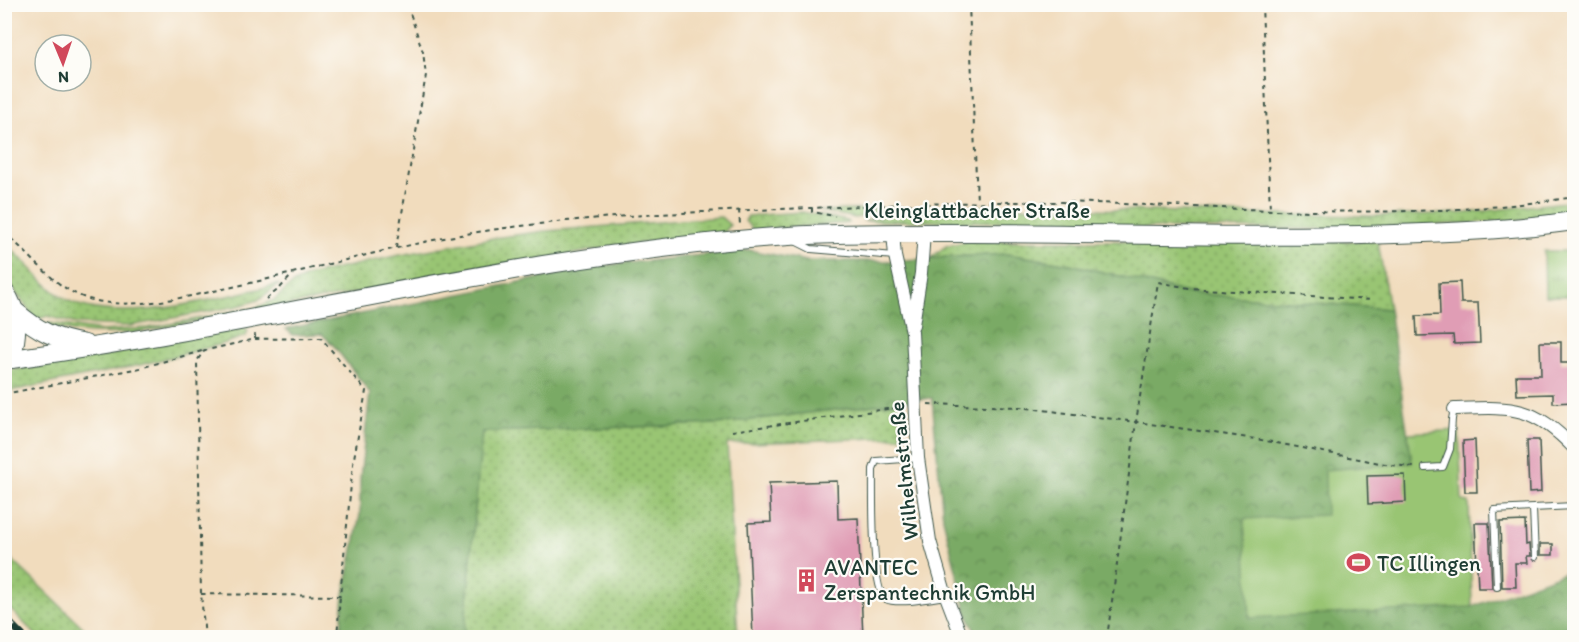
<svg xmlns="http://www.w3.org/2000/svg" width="1579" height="642" font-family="Itim,sans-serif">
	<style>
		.grass { fill: url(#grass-dots); stroke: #5c8154; stroke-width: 1.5 }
		.forest { fill: url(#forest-crowns); stroke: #4c744c; stroke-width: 1.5 }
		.park { fill: url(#park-tufts); stroke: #5c8154; stroke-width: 1.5 }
		.pitch { fill: #99c573; stroke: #5c8154; stroke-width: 1.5 }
		.building { fill: #e09db5 }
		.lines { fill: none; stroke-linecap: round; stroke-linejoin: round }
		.lane-casing { stroke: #3e5549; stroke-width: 8 }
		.street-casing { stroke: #3e5549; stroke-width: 14 }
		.secondary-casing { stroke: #3e5549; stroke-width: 20 }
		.path { stroke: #3e5549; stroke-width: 2; stroke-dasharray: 4.5 4.5; stroke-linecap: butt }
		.lane { stroke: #fff; stroke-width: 6 }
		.street { stroke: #fff; stroke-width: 12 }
		.secondary { stroke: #fff; stroke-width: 18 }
		.rail-casing { stroke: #1f3d34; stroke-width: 7 }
		.rail { stroke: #fdfcf7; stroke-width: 4.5; stroke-dasharray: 14; stroke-linecap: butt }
		.labels { text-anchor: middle; stroke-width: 4.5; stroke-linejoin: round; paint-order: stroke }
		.street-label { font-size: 22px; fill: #1f3d34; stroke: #fdfcf7 }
		.poi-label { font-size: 22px; fill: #1f3d34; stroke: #fdfcf7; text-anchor: start }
	</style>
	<defs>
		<pattern id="grass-dots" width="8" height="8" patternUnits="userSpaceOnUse" patternTransform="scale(1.5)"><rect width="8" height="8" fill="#99c573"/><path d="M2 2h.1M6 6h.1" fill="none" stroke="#7ca15f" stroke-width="1.8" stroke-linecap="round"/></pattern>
		<pattern id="forest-crowns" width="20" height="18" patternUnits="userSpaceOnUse" patternTransform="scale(1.5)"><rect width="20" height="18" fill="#7aaa65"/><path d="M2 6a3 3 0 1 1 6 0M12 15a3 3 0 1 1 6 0" fill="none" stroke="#638c54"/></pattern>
		<pattern id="park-tufts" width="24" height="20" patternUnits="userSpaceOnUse" patternTransform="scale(1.5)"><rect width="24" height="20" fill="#99c573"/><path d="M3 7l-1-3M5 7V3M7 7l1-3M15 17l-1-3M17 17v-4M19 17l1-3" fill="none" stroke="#7ca15f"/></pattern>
	</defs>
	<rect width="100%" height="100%" fill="#fdfcf7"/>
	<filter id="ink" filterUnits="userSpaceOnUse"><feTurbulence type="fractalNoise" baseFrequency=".0167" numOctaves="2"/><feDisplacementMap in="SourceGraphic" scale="12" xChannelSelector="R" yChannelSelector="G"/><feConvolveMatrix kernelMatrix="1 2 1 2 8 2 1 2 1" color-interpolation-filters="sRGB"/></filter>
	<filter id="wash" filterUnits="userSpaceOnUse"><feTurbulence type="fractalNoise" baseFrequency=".008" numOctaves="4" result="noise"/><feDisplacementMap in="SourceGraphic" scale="24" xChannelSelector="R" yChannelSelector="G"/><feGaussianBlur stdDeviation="1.35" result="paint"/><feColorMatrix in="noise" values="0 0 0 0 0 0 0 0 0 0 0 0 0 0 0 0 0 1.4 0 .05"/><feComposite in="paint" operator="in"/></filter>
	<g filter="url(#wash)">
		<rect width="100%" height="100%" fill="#f1dcbd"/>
		<g class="grass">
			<path d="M1574,201V214L1530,220L1351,229L1116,228L1035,222L863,221L919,207L1003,206L1242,214L1371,216L1466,213Z"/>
			<path d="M899,208L855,218L820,211Z"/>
			<path d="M802,212L848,221L849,223L753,230L745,221L748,216Z"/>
			<path d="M721,217L730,225L725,232L611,247L134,333C103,334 75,334 46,325L50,323L102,331L148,328L255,308L274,300L294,283L311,275L395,256L493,238L546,231Z"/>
			<path d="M968,241H1378L1389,309L1188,293L1070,264L1007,254L931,258L946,246Z"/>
			<path d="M5,244C26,259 40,283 62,297C114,330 223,296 280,284L258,300L238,306L130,326L77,324L47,316L36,320L5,278Z"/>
			<path d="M244,328L248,331L246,336L226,343L140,365L5,392V371L99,357L180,339Z"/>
			<path d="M900,402L901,437L727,444L738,637L464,638L481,432L717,424Z"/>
			<path d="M5,553L93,637H38L5,604Z"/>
		</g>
		<path class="forest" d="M749,250L807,261H886L1007,254L1070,264L1188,293L1389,309L1412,463L1325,470L1472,607L1574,569V637H977L966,610L943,518L932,398L717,424L482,432L464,637H340L344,594L360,515V479L370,393L334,346L322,334L293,335L286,329L600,266Z"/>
		<path class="park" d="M1544,251H1574V296H1545Z"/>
		<path class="pitch" d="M1459,430L1462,501L1469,502L1472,607L1250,618L1244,519L1326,515L1325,470L1412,463L1408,433Z"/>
		<g id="blocks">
			<g class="building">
				<path d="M1460,282L1461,303H1478L1480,343L1454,344L1453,335L1417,336L1416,316L1440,315L1439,283Z"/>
				<path d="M1540,342H1561V363H1575V402L1553,403V394L1517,395L1516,375H1541Z"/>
				<path d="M1475,440L1477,492H1465L1463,441Z"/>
				<path d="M1527,440H1539L1541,492L1529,493Z"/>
				<path d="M1405,475L1406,502L1368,504L1367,476Z"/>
				<path d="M837,481L838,519L858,518L863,638H753L748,523L771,522L769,483Z"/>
				<path d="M1525,521L1526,545L1529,544L1530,556H1526L1527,563H1515L1516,587H1502L1500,522Z"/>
				<path d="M1475,523H1489L1492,588H1478Z"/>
				<rect x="1540" y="544" width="13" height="11"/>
			</g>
		</g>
	</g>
	<g filter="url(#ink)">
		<use href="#blocks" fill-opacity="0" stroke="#3e5549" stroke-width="1.5"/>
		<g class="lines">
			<defs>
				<g id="lane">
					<path d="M795,241L811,249L895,256"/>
					<path d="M918,458L876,461L873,469C873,489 871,591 886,599C897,605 933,598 946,596"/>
					<path d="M1425,468L1443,467L1450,449L1452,419L1454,409"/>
					<path d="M1533,509L1535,557"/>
					<path d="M1497,587L1494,510L1574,506"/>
				</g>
				<g id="street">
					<path d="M893,233L895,256L912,332L918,458L930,541L946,596L962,638"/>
					<path d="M913,325L921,273L924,233"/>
					<path d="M1454,409C1512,407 1532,404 1574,448"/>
				</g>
				<g id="secondary">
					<path d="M4,291C20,312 18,335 11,359"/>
					<path d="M15,311C38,331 55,339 85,344"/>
					<path d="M4,360C267,325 524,253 789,236C849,232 911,233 971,233C1101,233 1231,238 1361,235C1432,233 1504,231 1574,221"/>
				</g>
			</defs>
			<use href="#lane" class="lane-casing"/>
			<use href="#street" class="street-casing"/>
			<use href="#secondary" class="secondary-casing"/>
			<g class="path">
				<path d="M969,4L977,202"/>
				<path d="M1262,4L1270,210"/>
				<path d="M812,208V212L835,216"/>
				<path d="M739,210L740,225"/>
				<path d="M873,216L908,207V204"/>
				<path d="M4,233C29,252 49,282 78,295C119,314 186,297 228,288C284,276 338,261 393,249C419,243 446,237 472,233C583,215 697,212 810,208C893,205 976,201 1059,202C1231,206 1404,224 1574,197"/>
				<path d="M396,248L426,75L423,52L407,4"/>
				<path d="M266,299L279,289L293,274"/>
				<path d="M4,394L140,368L202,351"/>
				<path d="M928,404L1020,407L1136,422L1256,439L1390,465L1415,467"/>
				<path d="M732,431L901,407"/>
				<path d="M201,594L340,596L353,464L366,391L321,338L255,339"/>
				<path d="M205,638L201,594L197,361L203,352L207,350L255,339V333"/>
				<path d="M337,638L340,596"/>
				<path d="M1107,638L1136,422L1158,282L1189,288L1371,300"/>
			</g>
			<use href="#lane" class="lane"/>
			<use href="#street" class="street"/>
			<use href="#secondary" class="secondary"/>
			<defs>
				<path id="rail" d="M4,617L25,638"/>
			</defs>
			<use href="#rail" class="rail-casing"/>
			<use href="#rail" class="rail"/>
		</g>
	</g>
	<defs>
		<symbol id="stadium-bare" viewBox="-9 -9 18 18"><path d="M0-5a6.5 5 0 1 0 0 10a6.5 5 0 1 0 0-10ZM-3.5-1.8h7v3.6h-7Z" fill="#d1495b" stroke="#fdfcf7" stroke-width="2.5" paint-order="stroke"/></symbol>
		<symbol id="building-bare" viewBox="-9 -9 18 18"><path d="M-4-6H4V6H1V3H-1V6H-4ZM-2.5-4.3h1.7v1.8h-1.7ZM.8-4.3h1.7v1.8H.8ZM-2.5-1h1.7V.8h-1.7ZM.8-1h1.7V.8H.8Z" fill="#d1495b" stroke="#fdfcf7" stroke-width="2.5" paint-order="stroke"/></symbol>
	</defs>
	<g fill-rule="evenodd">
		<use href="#stadium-bare" x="1342" y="546" width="33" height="33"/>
		<use href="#building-bare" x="790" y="564" width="33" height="33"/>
	</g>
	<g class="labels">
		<g class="street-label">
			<text x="977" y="218">Kleinglattbacher Straße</text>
			<text transform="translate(903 471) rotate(-96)" y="8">Wilhelmstraße</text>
		</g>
		<g class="poi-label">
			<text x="1377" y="571">TC Illingen</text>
			<text x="824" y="575">AVANTEC<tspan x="824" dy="25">Zerspantechnik GmbH</tspan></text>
		</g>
	</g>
	<rect width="1579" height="642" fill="none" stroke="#fdfcf7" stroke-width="24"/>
	<g transform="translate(63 63) rotate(178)"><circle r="28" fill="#fdfcf7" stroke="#a4b0a9" stroke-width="1.5"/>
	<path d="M0-4.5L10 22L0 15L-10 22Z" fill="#d1495b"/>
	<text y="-9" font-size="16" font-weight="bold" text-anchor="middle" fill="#1f3d34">N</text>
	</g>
</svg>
